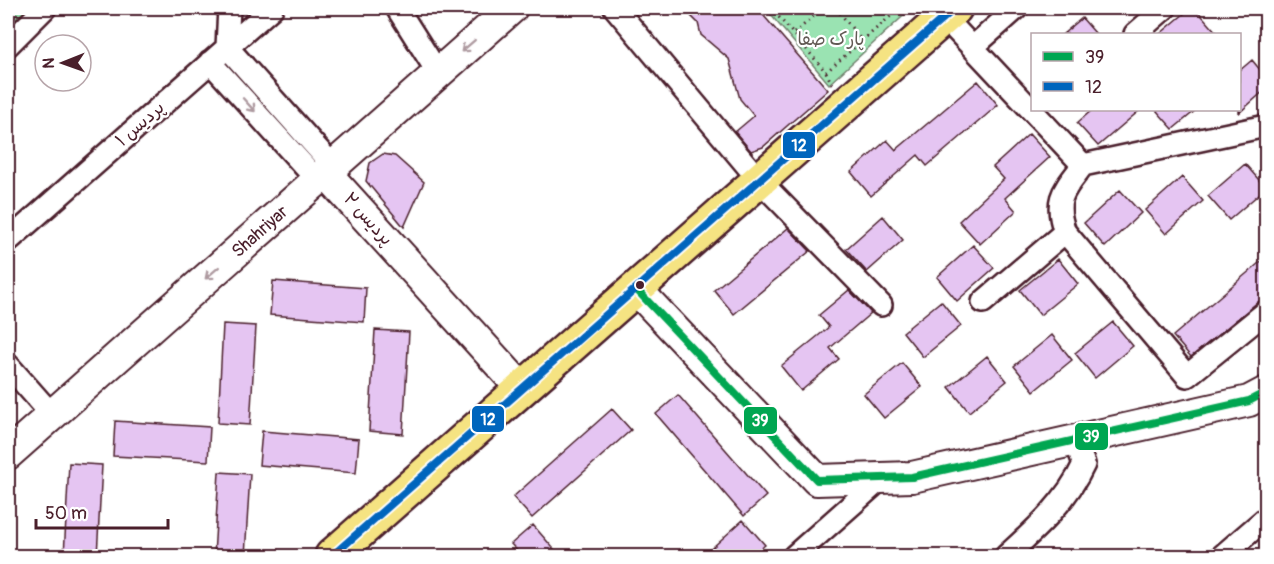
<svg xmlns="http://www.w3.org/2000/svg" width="1274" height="564" font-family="Pangolin,'Playpen Sans Arabic',sans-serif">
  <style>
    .green { fill: #9ae3b2; stroke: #72816e; stroke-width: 1.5 }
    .building { fill: #e5c5f2; stroke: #4a1f2b; stroke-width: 1.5 }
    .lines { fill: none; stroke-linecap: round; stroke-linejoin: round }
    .street-casing { stroke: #4a1f2b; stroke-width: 26 }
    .secondary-casing { stroke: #4a1f2b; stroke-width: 34 }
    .primary-casing { stroke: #4a1f2b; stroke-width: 38 }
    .path { stroke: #4a1f2b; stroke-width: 3; stroke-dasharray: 1.5 4.5; stroke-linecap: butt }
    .street { stroke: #fff; stroke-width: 21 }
    .secondary { stroke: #fff; stroke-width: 30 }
    .primary { stroke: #f5e382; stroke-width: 33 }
    .bus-1-casing { stroke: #fff; stroke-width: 12 }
    .bus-2-casing { stroke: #fff; stroke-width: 12 }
    .bus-1 { stroke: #00a651; stroke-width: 8 }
    .bus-2 { stroke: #0065bd; stroke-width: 8 }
    .oneway { stroke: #ae9aa0 }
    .bus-dot { fill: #4a1f2b; stroke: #fff; stroke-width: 2 }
    .labels { text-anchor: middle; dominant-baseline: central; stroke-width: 4.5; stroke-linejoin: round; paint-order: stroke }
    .park-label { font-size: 18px; fill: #625a54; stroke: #fff }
    .street-label { font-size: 18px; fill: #4a1f2b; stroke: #fff }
    .line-badge { stroke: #fff; stroke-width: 2 }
    .badge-label { font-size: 16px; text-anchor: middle; font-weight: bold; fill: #fff }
  </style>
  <rect width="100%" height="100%" fill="#fff"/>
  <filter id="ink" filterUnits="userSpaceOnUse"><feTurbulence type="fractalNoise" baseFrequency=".0167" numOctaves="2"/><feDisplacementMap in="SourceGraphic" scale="12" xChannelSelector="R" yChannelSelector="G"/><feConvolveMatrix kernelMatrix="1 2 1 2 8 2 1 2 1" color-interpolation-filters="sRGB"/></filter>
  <g filter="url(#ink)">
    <path class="green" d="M8,8H32L8,28Z
      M765,8H912L829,84Z"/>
    <path class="building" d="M683,8H757L828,90L763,147L751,151L735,132L754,116L740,99L729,59L701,35L698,23Z
      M1191,8H1195L1218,34H1160Z
      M1082,18L1096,34H1063Z
      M1252,60L1266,77V89L1239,113V71Z
      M978,81L998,105L927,166L918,155L871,196L851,172L887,140L896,150Z
      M1092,110H1140L1098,146L1077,123Z
      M1156,110H1196L1173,129Z
      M1029,134L1050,157L1005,198L1016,211L980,244L959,221L1004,179L993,167Z
      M383,154L395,156L424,182L404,227L366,181L370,163Z
      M1245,164L1266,188L1229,220L1208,196Z
      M1182,177L1203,201L1166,234L1145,210Z
      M1120,190L1141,213L1105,247L1084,223Z
      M883,216L903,240L867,272L846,249Z
      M788,228L810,251L734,314L714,290Z
      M973,245L994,268L957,301L937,277Z
      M1266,257V298L1258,302L1191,357L1173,336Z
      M1058,259L1078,284L1040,315L1020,290Z
      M273,281L366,288L364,322L270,315Z
      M849,290L871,313L830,348L839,359L801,391L781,366L829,327L819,315Z
      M941,301L961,326L923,357L903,332Z
      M1113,322L1133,346L1095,378L1075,353Z
      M223,324L256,326L250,425L218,423Z
      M375,330L409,332L403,434L369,431Z
      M1052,335L1072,360L1034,391L1014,366Z
      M987,356L1007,381L969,412L949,387Z
      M902,363L922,387L884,418L864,394Z
      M678,395L766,496L744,516L656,414Z
      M612,409L631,430L532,518L513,497Z
      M115,421L210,427L208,461L113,456Z
      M262,431L359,439L356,473L259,465Z
      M69,463L102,465L97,556H64Z
      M219,472L250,474L245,556H214Z
      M743,520L765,545L752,556H703Z
      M533,525L560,556H522L511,544Z"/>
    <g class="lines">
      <g class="street-casing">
        <path id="street" d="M397,8L438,73
          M615,8L759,180L881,305
          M944,17L1083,165
          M1135,34L1165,8
          M8,45L45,8
          M973,47L1017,8
          M210,62L317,180L333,181V166L227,47L229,8
          M1266,126L1083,165C1064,190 1053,199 1065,232L1187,376L1266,312
          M8,241L272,8
          M983,302L1065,232
          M8,365L52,415
          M794,556L882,478
          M1006,556C1036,529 1067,501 1084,464L1075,440
          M1222,556L1266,518"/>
      </g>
      <g class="secondary-casing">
        <g id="secondary">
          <path d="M333,181L522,389"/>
          <path d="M636,289L817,480L912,477L1249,401L1266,392"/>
          <path id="s1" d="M8,454L512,8"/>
        </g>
      </g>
      <g class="primary-casing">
        <path id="primary" d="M332,556L955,8"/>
      </g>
      <path class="path" d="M771,8L826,72L892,15L887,8
        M830,8L837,9L862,41
        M794,33L823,9L830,8
        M826,72L832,84"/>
      <use href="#street" class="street"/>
      <use href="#secondary" class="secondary"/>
      <use href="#primary" class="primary"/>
      <g class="bus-1-casing">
        <path id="bus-1" d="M636,289L817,480L912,477L1249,401L1266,392"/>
      </g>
      <g class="bus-2-casing">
        <path id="bus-2" d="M332,556L955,8"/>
      </g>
      <use href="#bus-1" class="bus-1"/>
      <use href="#bus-2" class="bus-2"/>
    </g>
    <defs><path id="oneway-shaft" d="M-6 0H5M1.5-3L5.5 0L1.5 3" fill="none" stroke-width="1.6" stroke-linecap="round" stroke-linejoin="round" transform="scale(1.5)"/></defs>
    <g class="oneway">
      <use href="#oneway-shaft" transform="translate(468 46) rotate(139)"/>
      <use href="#oneway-shaft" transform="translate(249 105) rotate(48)"/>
      <use href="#oneway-shaft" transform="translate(212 273) rotate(139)"/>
    </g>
  </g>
  <circle class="bus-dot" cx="640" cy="285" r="5"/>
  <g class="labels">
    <g class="park-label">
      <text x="831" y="39">پارک صفا</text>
    </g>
    <g class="street-label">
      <text transform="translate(140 124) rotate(-41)">پردیس ۱</text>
      <text transform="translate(368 219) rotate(48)">پردیس ۲</text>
      <text stroke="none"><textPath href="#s1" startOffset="336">Shahriyar</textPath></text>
    </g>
  </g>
  <g class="line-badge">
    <rect x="782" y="131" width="34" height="28" rx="6" fill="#0065bd"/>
    <rect x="471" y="405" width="34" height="28" rx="6" fill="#0065bd"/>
    <rect x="743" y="406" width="35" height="29" rx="6" fill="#00a651"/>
    <rect x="1074" y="422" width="35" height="29" rx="6" fill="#00a651"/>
  </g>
  <g class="badge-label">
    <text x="799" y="151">12</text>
    <text x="488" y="425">12</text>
    <text x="760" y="426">39</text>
    <text x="1091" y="442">39</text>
  </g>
  <rect width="1274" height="564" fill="none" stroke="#fff" stroke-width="30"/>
  <rect x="15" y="15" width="1244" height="534" fill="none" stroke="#4a1f2b" stroke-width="2" filter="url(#ink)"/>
  <rect x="1031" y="33" width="210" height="78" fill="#ffffff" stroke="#b7a5aa" stroke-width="1.5"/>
  <rect x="1043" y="52" width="30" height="9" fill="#00a651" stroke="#b7a5aa" stroke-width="1.5"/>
  <text x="1085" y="63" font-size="18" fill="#4a1f2b">39</text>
  <rect x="1043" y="82" width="30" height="9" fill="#0065bd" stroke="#b7a5aa" stroke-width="1.5"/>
  <text x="1085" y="93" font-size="18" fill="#4a1f2b">12</text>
  <g transform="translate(63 63) rotate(269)"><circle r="28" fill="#ffffff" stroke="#b7a5aa" stroke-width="1.5"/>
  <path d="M0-4.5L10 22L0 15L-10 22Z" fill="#4a1f2b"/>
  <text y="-9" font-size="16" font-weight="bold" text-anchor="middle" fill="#4a1f2b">N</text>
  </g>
  <path d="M36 519v9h132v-9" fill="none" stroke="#4a1f2b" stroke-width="3"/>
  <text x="45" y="519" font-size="18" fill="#4a1f2b" stroke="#ffffff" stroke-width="4.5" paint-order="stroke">50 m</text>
</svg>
